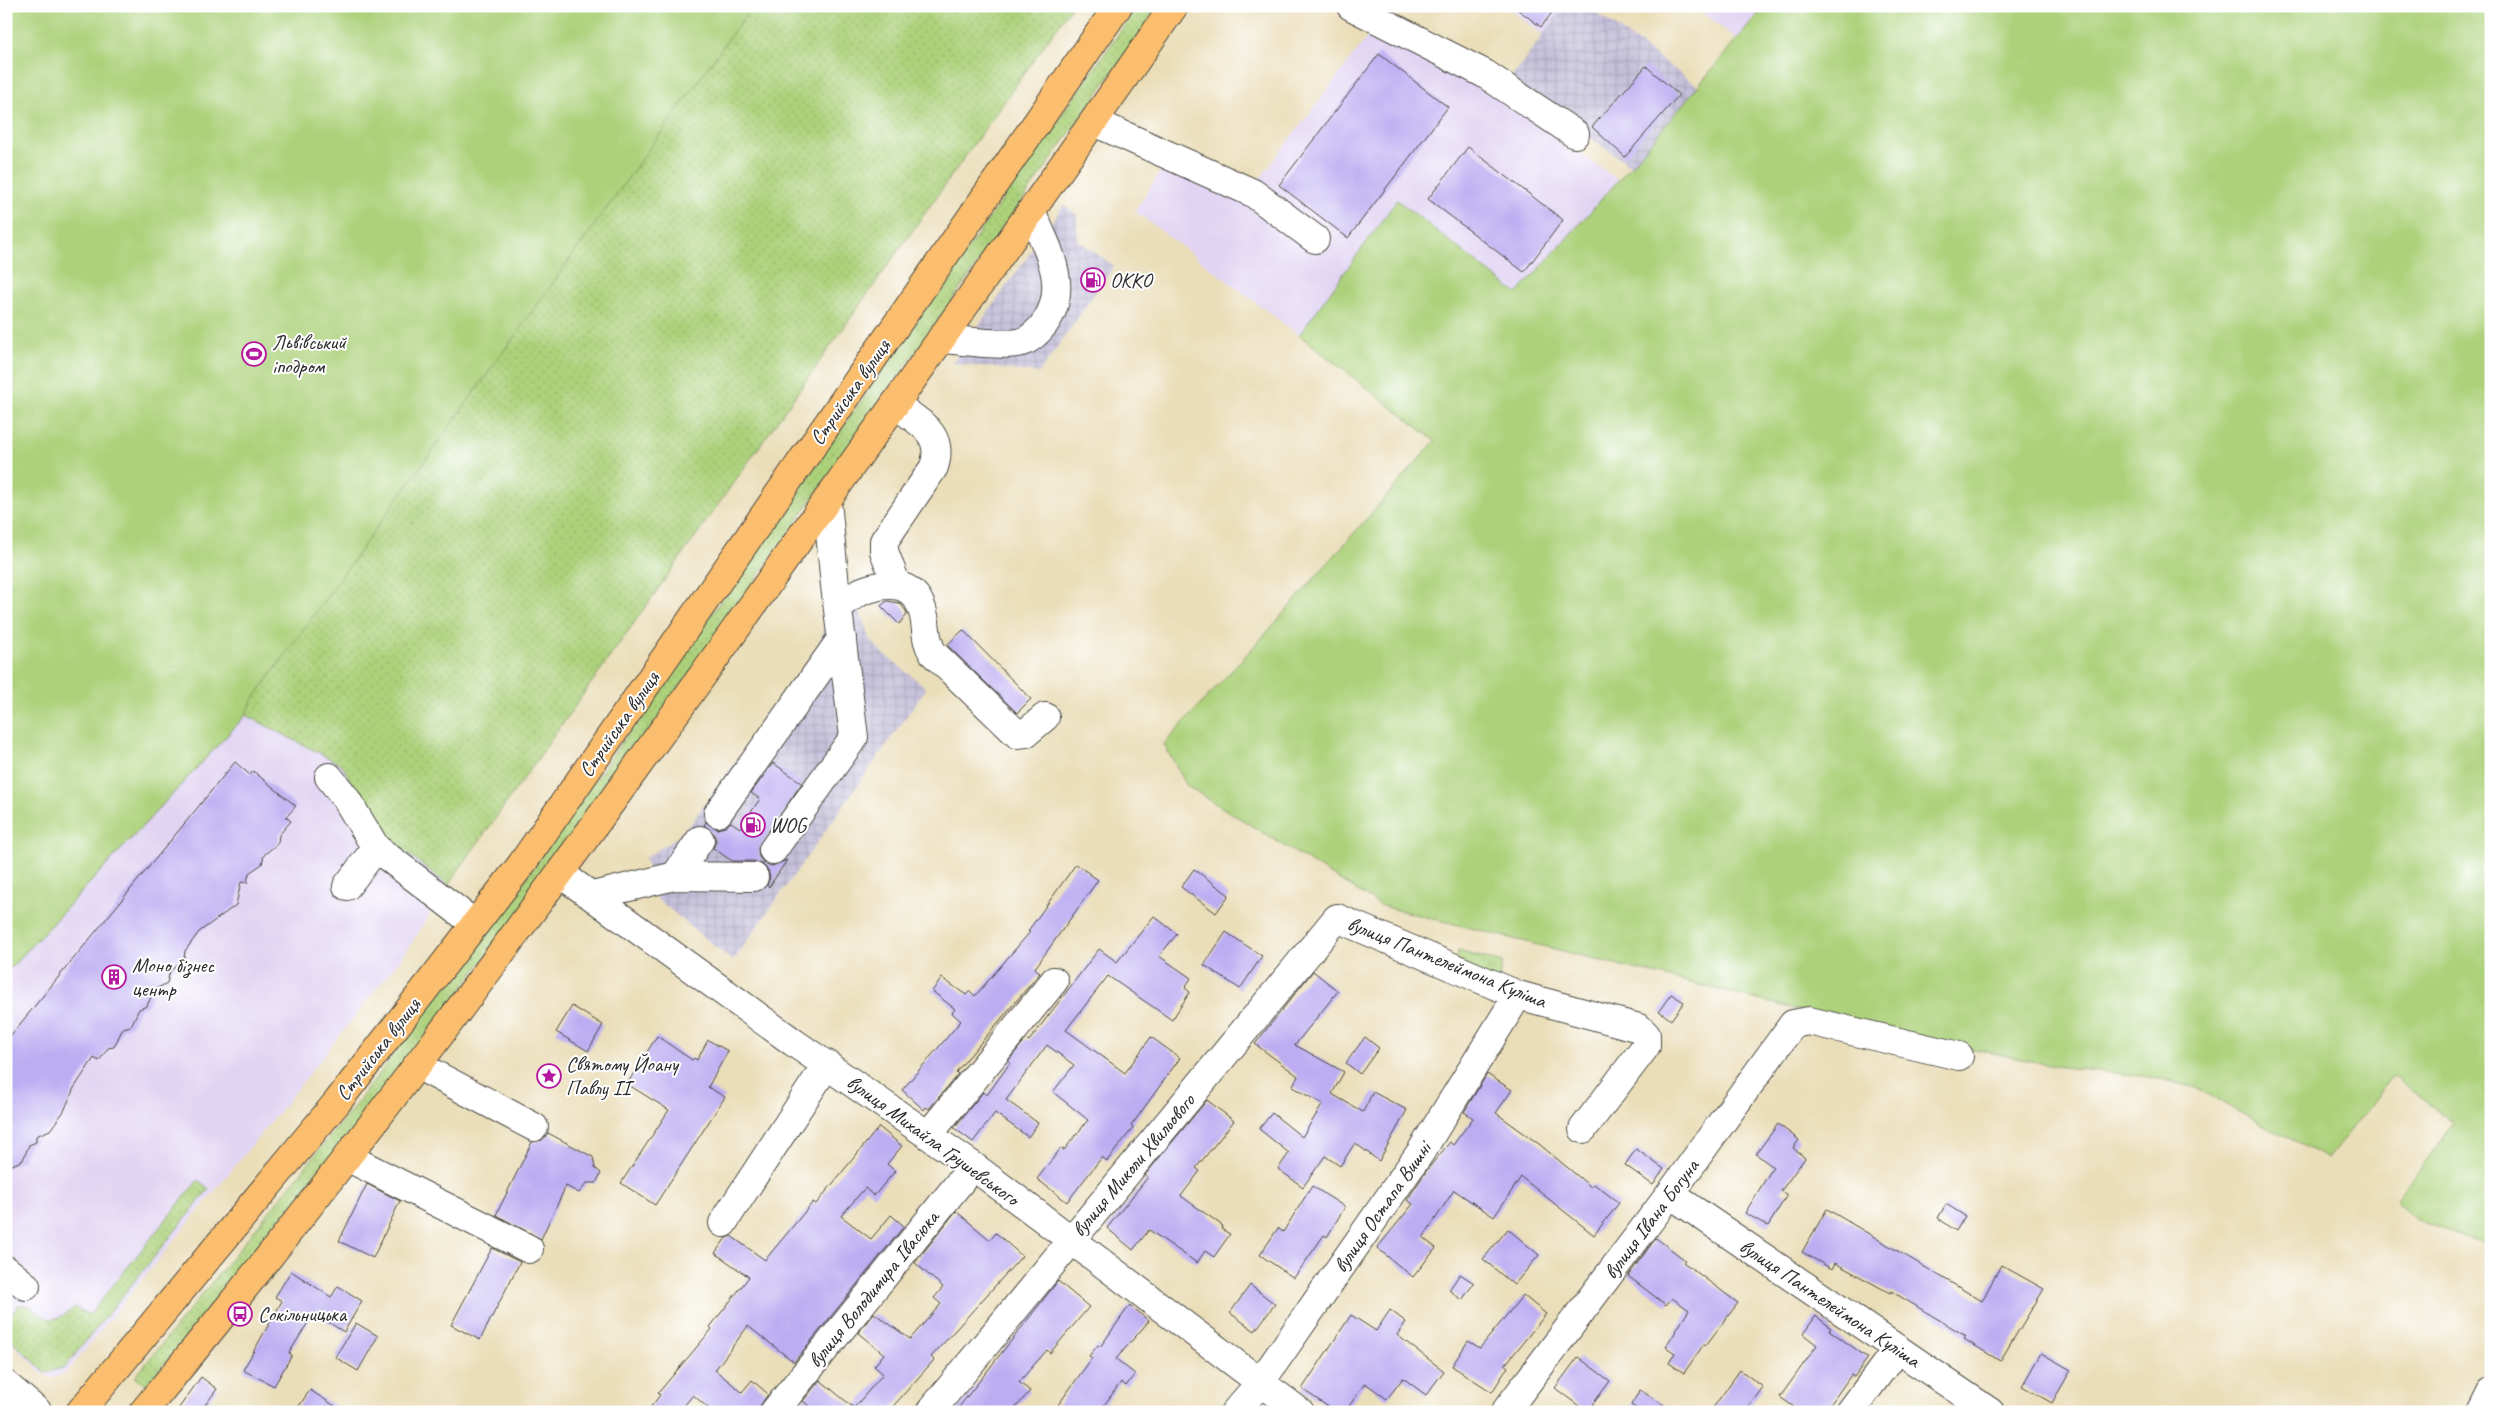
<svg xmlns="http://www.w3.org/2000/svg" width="2497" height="1418" font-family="Caveat,sans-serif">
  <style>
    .built { fill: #e1d4f3 }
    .industrial { fill: url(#industrial-grid) }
    .grass { fill: url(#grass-dots); stroke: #6c7e52 }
    .park { fill: url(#park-tufts); stroke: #6c7e52 }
    .garden { fill: #acd17a; stroke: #6c7e52 }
    .building { fill: #bcadf2 }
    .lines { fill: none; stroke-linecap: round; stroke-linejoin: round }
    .minor-casing { stroke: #484640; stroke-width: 30 }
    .major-casing { stroke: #484640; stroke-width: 30 }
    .minor { stroke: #fff; stroke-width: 28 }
    .major { stroke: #fabe6e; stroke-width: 28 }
    .labels { text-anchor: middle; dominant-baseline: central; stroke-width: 4; stroke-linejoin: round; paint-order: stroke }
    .poi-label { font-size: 21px; fill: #2b2b2b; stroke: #fff; text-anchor: start }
    .street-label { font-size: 21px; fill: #2b2b2b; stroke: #fff }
  </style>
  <defs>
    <pattern id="industrial-grid" width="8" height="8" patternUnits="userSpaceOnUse" patternTransform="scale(1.25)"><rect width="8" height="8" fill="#c5c0da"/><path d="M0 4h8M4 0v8" fill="none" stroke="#a9a5bb"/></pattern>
    <pattern id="grass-dots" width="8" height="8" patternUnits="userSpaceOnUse" patternTransform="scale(1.25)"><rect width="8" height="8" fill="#acd17a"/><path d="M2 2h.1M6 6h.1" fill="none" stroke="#94b46a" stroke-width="1.8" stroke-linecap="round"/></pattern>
    <pattern id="park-tufts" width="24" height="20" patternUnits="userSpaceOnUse" patternTransform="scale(1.25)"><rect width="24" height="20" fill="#acd17a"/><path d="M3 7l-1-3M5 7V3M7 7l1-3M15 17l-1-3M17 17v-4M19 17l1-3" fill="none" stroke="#94b46a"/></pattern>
  </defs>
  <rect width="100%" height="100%" fill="#fff"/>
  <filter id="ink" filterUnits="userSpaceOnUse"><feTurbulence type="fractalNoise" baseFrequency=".02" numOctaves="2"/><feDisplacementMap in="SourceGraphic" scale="10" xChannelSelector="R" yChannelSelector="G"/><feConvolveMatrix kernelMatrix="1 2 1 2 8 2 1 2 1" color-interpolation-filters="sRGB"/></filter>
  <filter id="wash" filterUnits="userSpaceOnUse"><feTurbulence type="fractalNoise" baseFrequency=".0096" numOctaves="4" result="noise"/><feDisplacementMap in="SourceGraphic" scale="20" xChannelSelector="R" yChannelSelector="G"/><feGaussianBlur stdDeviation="1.12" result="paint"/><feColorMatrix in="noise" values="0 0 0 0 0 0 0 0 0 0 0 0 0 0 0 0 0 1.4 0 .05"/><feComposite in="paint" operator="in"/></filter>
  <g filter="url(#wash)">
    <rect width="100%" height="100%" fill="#eadeb9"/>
    <path class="built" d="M1506,6H1564L1543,35Z
      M1694,6H1765L1737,39Z
      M1375,27L1481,85L1618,180L1517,294L1345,273L1299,335L1135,211L1166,163L1246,197Z
      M246,715L342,765L375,828L448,885L406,952L286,1103L67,1372L52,1378L41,1372L6,1337V973Z"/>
    <path class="industrial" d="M1564,6H1587L1698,86L1631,166L1509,81Z
      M1064,205L1077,215L1078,240L1114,266L1039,373L952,363Z
      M854,596L870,639L881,652L923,685L926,689L733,961L657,899L645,858L676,838L692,822L819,645L828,615Z"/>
    <path class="grass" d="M592,6H1072L448,885L375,828L342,765L246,715L6,973Z
      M1138,6H1159L550,872L362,1121L146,1386L135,1377L350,1112L537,863Z
      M198,1180L209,1189L65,1367L46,1373L6,1335V1311L11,1314L18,1305C42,1302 41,1336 75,1307L89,1315Z"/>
    <path class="park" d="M1458,951L1503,963L1498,983L1454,968Z"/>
    <path class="garden" d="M6,6H752L252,701L246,715L6,973Z
      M1765,6H2491V1246L2417,1220L2396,1201L2454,1123L2393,1076L2328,1159L2196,1088L2157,1078L2054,1066L1843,1021L1382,906L1187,786L1164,744L1268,631L1435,441L1299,335L1397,200L1517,294L1631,166Z"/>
    <g id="blocks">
      <path class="building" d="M1513,6H1557L1541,27Z
        M1379,54L1448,107L1348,238L1279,185Z
        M1646,66L1679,95L1625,157L1592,127Z
        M1468,147L1563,220L1524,272L1428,199Z
        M887,601L900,603L906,611L907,615L899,624L881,606Z
        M963,630L1031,699L1017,713L947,645Z
        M235,762L250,775L253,771L296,806L286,817L291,821L279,835L278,843L264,855L262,864L249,873L247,883L241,882L236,905L199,932L185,951L184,960L170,971L167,983L154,990L147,1006L139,1009L131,1026L123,1028L114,1047L108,1048L99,1061L94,1058L74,1088L64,1111L50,1130L36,1136V1142L29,1145L23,1160L6,1168V1041Z
        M773,763L802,783L758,848L759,857L764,863L772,866L787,860L769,887L767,885L770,878L768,870L762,864L754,861H732L713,848L716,841L714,834L704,825L706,822L717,829L725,827L731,822L740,828L760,799L751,793Z
        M1076,864L1098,880L1035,968L1040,973L956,1072L958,1074L929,1109L926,1107L924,1110L902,1090L961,1021L952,1013L955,1009L932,991L942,978L966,995L970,991L975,996L1030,932L1028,931Z
        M1194,869L1229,895L1216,913L1181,887Z
        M1154,916L1177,934L1159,956L1191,978L1185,988L1190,992L1172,1020L1108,976L1066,1030L1125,1073L1151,1037L1180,1058L1131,1126L1133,1128L1107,1161L1102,1157L1067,1202L1037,1179L1061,1148L1064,1150L1088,1120L1053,1092L1074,1065L1047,1045L1006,1100L1038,1123L1028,1137L995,1113L973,1142L954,1128L983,1092L987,1095L1010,1063L1008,1061L1026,1039L1029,1041L1099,949L1117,962Z
        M1226,932L1262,956L1240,989L1204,965Z
        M1313,971L1338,991L1295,1045L1344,1072L1332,1094L1363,1112L1373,1092L1407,1110L1379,1161L1355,1143L1340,1166L1325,1156L1303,1187L1278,1169L1289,1153L1259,1129L1272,1113L1302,1137L1323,1104L1292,1087L1298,1076L1255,1044Z
        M1671,994L1684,1002L1671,1020L1659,1011Z
        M572,1006L603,1025L588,1051L556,1032Z
        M657,1036L692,1060L694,1058L697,1060L708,1040L728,1051L708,1087L725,1097L655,1205L621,1183L669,1110L627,1084Z
        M1365,1037L1379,1048L1360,1074L1346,1063Z
        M1487,1074L1512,1090L1496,1113L1539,1144L1591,1187L1594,1184L1619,1203L1594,1235L1521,1177L1494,1217L1454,1190L1423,1238L1436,1248L1413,1277L1377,1248L1413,1204L1407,1200L1427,1170L1450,1142L1453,1145L1473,1118L1464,1112Z
        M1207,1100L1234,1121L1196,1168L1200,1171L1181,1196L1223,1226L1221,1229L1230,1234L1214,1257L1205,1251L1197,1263L1149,1230L1133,1250L1107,1228L1148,1177L1145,1175Z
        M1778,1124L1799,1140L1793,1148L1805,1158L1781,1191L1787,1195L1768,1226L1745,1213L1773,1167L1756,1154Z
        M879,1127L902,1146L887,1164L895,1171L874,1196L865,1188L841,1216L871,1239L891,1215L904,1226L794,1362L748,1326L715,1370L742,1392L752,1380L768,1394L761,1405L755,1412H713L693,1395L679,1412H647L660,1395L658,1393L712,1329L710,1327L749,1277L715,1253L726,1238L731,1236L765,1260L813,1202L816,1204Z
        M548,1133L593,1157L595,1168L601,1173L596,1183H587L579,1193L566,1186L541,1239L496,1215L532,1142L542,1140Z
        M1636,1149L1664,1169L1653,1185L1625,1165Z
        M367,1184L400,1201L373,1258L339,1241Z
        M1312,1186L1345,1207L1327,1237L1324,1235L1294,1278L1260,1255L1278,1228L1283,1232Z
        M1946,1204L1965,1216L1956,1231L1938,1218Z
        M1827,1209L1982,1301L2001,1265L2044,1289L2000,1361L1964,1339L1966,1336L1891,1291L1890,1293L1835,1263L1832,1269L1802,1252Z
        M956,1211L990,1240L996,1233L1022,1256L931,1357L934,1360L888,1412H816L803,1401L820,1380L854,1408L883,1374L874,1366L884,1354L858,1333L874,1313L910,1339L941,1304L934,1298L943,1287L915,1263Z
        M1508,1229L1539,1255L1514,1285L1483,1259Z
        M1656,1238L1685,1260L1683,1262L1738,1303L1706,1345L1704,1344L1684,1373L1669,1363L1675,1353L1666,1347L1689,1310L1672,1298L1666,1305L1628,1276Z
        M492,1248L520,1262L480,1340L451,1325Z
        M291,1271L331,1297L338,1286L362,1301L344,1332L314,1313L289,1353L292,1355L274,1386L243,1370L282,1301L275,1297Z
        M1460,1274L1474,1283L1462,1300L1449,1290Z
        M1058,1281L1089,1307L1050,1353L1047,1350L1019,1382L1030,1391L1012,1412H955Z
        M1250,1285L1275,1304L1255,1331L1230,1313Z
        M1523,1295L1546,1314L1505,1365L1508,1367L1492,1392L1452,1366L1468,1341L1480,1348Z
        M1130,1305L1149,1321L1116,1359L1135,1374L1126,1386L1121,1382L1099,1412H1053L1092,1358L1089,1356L1098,1345L1100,1347Z
        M1390,1310L1406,1322L1397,1335L1444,1371L1426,1395L1403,1378L1387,1399L1365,1383L1345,1412H1336L1302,1389L1351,1315L1376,1331Z
        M1816,1316L1831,1328L1829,1330L1868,1358L1854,1377L1851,1375L1825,1412H1801L1780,1397L1817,1345L1803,1334Z
        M356,1323L378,1336L358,1371L335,1357Z
        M2041,1353L2071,1370L2052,1403L2022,1386Z
        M1578,1357L1610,1381L1587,1412L1555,1388Z
        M1740,1370L1763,1387L1745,1412H1710Z
        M201,1377L217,1389L200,1412H176Z
        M310,1390L344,1412H295Z
        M1640,1390L1675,1412H1642L1631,1405Z"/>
    </g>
  </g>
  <g filter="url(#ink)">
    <use href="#blocks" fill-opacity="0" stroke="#484640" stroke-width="1"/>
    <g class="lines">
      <g class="minor-casing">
        <path id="minor" d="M1351,6L1485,74L1575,134
          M1094,122L1253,193L1315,239
          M941,339C960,340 1006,347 1022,342C1032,339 1039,331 1045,323C1071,286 1046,246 1031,211
          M895,404C919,423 945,433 934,467L884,541V551L896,583
          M839,606C847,601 856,593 865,590C893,580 917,583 924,616C927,630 925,641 933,653L1017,734L1026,733L1045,717
          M329,777L345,797L376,848L475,924
          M718,813L842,638
          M773,850L854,737L835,586L827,501
          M561,874L793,1042L973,1166L1300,1412
          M675,876L700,840
          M347,886L376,848
          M592,896L675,876L754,877
          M417,1065L534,1127
          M928,1135L1054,981
          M347,1157L529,1249
          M1670,1194L1990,1412
          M723,1223L827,1064
          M6,1270L26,1286
          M6,1385L38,1412
          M774,1412L973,1166
          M930,1412L1337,918L1518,995L1639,1028L1646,1035V1046L1583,1129
          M1235,1412L1260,1383L1420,1153L1518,995
          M1505,1412L1670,1194L1793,1024L1809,1021L1959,1056
          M1850,1412L1897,1349
          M2481,1412L2491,1392"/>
      </g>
      <g class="major-casing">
        <path id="major" d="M80,1412L338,1101L521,865L1118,6
          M143,1412C352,1161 545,896 735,630C883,423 1029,215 1174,6"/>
      </g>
      <use href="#minor" class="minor"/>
      <use href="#major" class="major"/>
    </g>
  </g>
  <defs>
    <g id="fuel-ring" transform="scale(1.25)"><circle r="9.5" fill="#fff" stroke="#b5179e" stroke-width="1.5"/><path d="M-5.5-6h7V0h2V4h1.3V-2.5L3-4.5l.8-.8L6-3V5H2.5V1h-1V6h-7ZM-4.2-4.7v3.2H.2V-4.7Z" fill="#b5179e"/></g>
    <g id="stadium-ring" transform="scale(1.25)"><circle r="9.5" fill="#fff" stroke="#b5179e" stroke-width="1.5"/><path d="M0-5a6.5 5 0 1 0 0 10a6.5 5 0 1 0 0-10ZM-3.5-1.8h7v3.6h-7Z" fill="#b5179e"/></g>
    <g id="building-ring" transform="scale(1.25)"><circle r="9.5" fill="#fff" stroke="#b5179e" stroke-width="1.5"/><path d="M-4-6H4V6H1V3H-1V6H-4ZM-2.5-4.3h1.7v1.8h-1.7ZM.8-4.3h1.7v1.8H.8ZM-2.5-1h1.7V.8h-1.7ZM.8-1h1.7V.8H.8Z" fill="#b5179e"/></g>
    <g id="sight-ring" transform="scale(1.25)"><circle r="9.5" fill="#fff" stroke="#b5179e" stroke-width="1.5"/><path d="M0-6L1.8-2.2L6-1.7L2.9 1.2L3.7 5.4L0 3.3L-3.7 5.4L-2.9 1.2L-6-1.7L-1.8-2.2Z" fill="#b5179e"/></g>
    <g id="bus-ring" transform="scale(1.25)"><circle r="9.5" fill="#fff" stroke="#b5179e" stroke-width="1.5"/><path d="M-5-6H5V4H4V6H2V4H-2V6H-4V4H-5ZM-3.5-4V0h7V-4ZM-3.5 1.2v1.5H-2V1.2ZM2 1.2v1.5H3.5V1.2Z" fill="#b5179e"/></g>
  </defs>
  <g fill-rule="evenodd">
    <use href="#fuel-ring" x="1093" y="280"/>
    <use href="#stadium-ring" x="254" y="354"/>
    <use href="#fuel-ring" x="753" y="825"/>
    <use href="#building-ring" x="114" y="977"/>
    <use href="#sight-ring" x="549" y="1076"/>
    <use href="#bus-ring" x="240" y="1314"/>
  </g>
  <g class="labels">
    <g class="poi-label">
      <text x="1110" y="280">ОККО</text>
      <text x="272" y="342">Львівський<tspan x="272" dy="24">іподром</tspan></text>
      <text x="770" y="825">WOG</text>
      <text x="132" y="965">Моно бізнес<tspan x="132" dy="24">центр</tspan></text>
      <text x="566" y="1064">Святому Йоану<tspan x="566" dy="24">Павлу ІІ</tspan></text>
      <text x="258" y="1314">Сокільницька</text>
    </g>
    <g class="street-label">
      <text transform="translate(850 392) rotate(-55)">Стрийська вулиця</text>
      <text transform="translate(619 724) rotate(-55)">Стрийська вулиця</text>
      <text transform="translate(1447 962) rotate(22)">вулиця Пантелеймона Куліша</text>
      <text transform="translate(378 1049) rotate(-52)">Стрийська вулиця</text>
      <text transform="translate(933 1140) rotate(36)">вулиця Михайла Грушевського</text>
      <text transform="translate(1133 1165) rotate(-50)">вулиця Миколи Хвильового</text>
      <text transform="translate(1382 1207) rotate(-55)">вулиця Остапа Вишні</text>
      <text transform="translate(1651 1219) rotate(-53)">вулиця Івана Богуна</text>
      <text transform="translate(873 1289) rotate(-51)">вулиця Володимира Івасюка</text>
      <text transform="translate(1830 1303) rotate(34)">вулиця Пантелеймона Куліша</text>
    </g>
  </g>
  <rect width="2497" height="1418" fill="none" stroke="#fff" stroke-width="25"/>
</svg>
